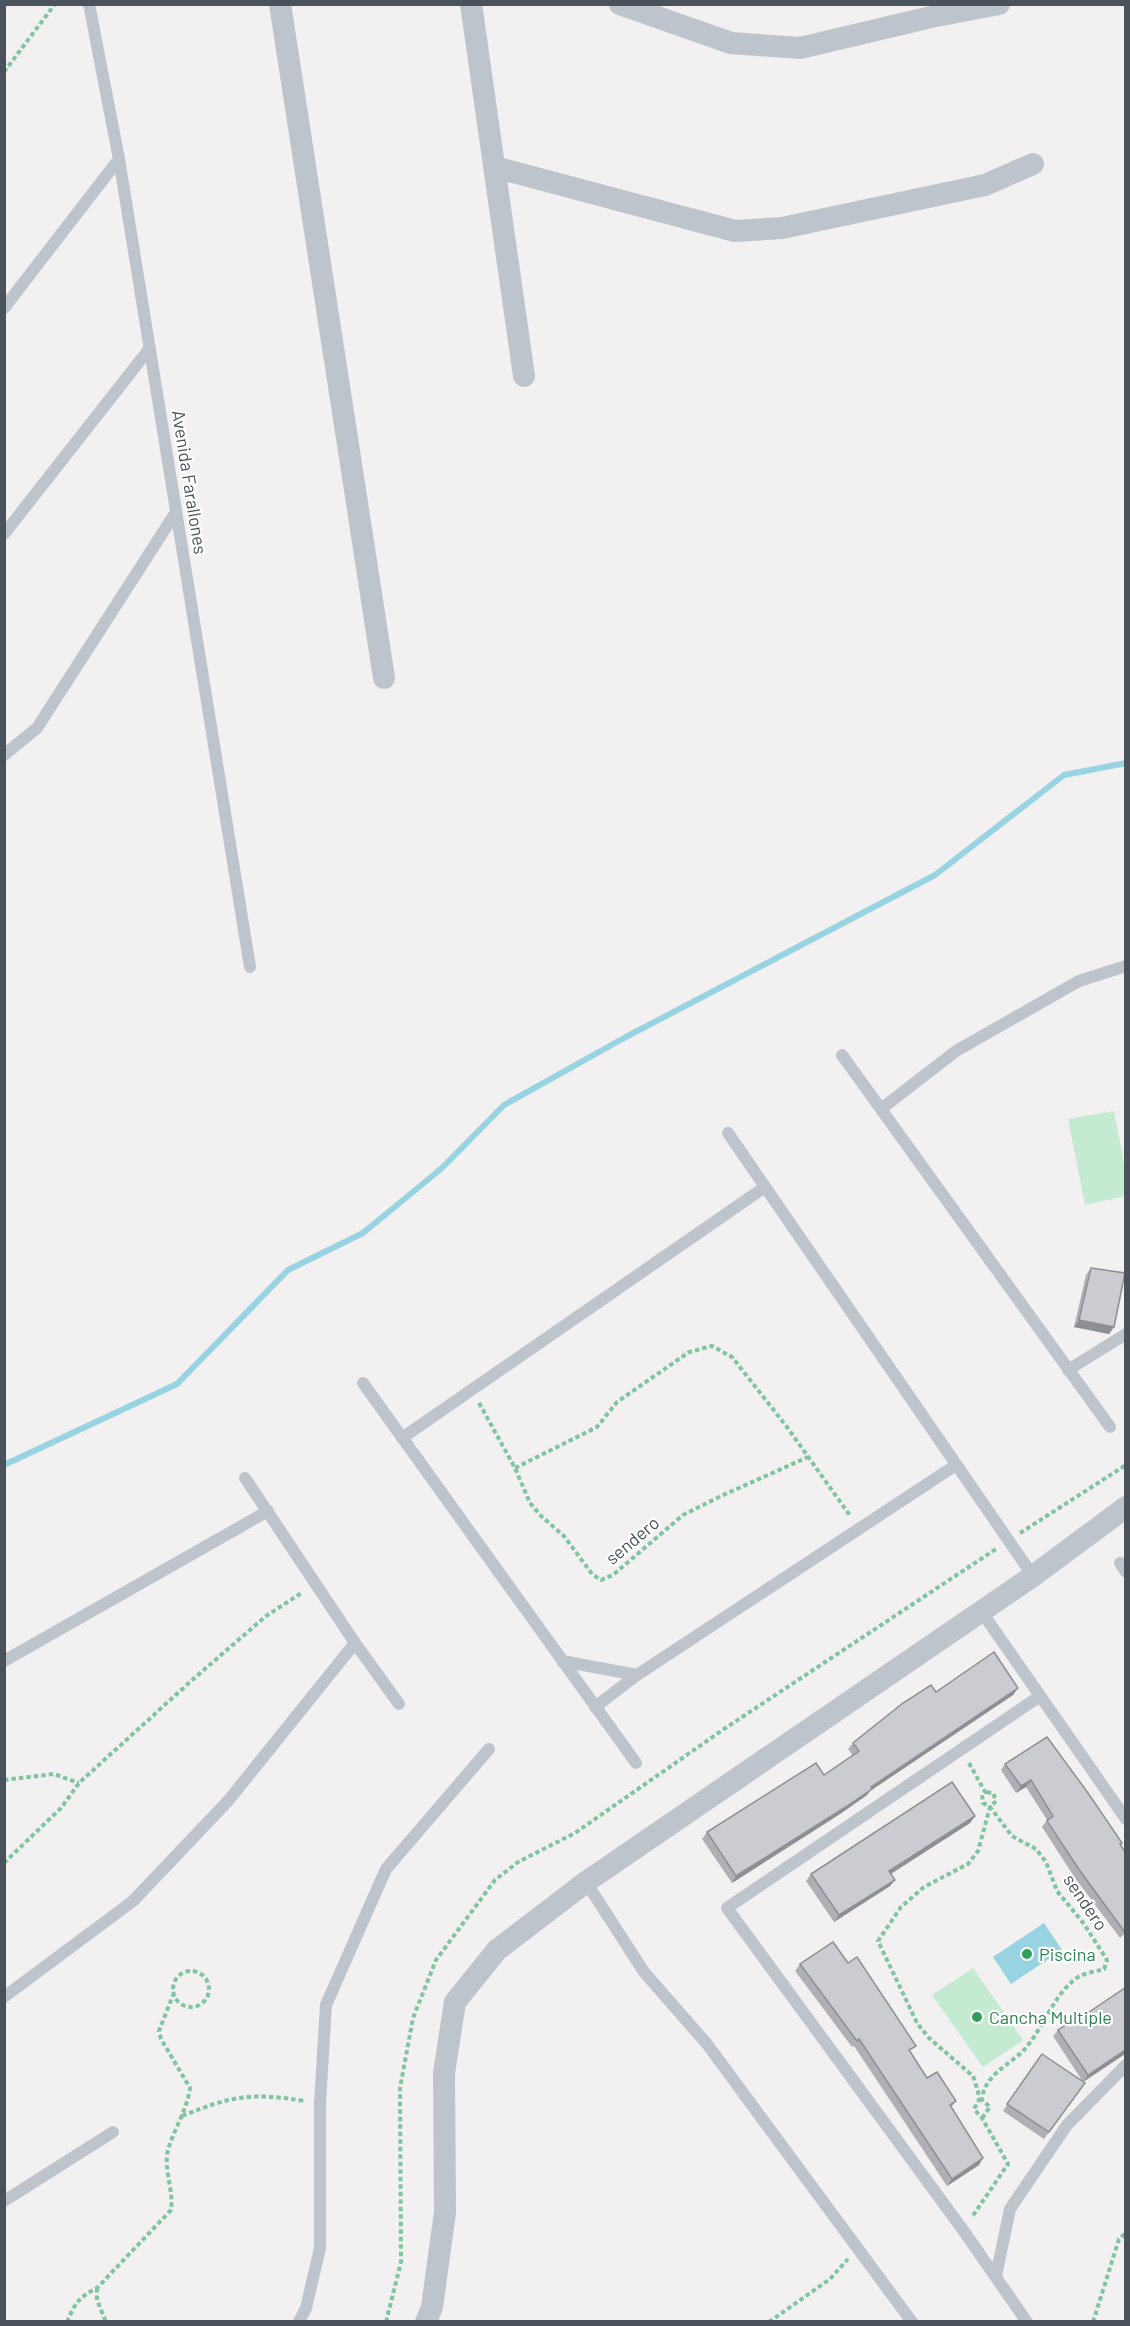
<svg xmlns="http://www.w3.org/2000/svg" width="1130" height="2326" font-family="Barlow,sans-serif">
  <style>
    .green { fill: #c4ead2 }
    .water { fill: #97d3e1 }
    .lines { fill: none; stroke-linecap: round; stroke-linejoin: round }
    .stream { stroke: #97d3e1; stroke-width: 6 }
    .path { stroke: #80c4a1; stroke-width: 4; stroke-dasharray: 4.5 3; stroke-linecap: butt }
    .service { stroke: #bdc4cb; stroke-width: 12 }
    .minor { stroke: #bdc4cb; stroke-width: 22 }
    .wall { fill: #afafb5 }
    .shaded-wall { fill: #8e8f93 }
    .building { fill: #cbccd2; stroke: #8e8f93; stroke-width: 1.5 }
    .leisure-dot { fill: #2e9e5b; stroke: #fff; stroke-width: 2 }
    .labels { text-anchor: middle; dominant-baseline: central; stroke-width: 4.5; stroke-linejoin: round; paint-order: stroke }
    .street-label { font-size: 18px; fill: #4a535b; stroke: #fff }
    .leisure-label { font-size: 18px; fill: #27864d; stroke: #fff; text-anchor: start }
  </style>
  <rect width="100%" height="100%" fill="#f2f0f0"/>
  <path class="green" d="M1114,1111L1125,1168V1196L1085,1205L1068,1119Z
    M973,1968L1023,2040L983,2067L932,1995Z"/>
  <path class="water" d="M1044,1923L1062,1950L1011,1984L993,1957Z"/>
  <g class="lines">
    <path class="stream" d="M4,1465L177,1384L288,1270L363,1233L442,1168L504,1105L624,1038L935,875L1064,775L1126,763"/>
    <path class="path" d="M4,72L55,4
      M479,1403L515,1468L530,1503L540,1515L564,1536L592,1574L601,1580L613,1575L683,1515L721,1496L808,1457
      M515,1468L597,1427L617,1402L689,1352L712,1346L732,1357L787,1427L851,1517
      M1020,1533L1126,1465
      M969,1763L985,1792L982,1795L983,1803L990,1807L978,1851L968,1864L924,1887L901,1907L878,1941L917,2023L929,2038L973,2076L978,2091L979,2100L974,2109L982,2118L1008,2164L972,2217
      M4,1780L54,1774L79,1783
      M4,1863L61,1808L79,1783L191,1681L266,1616L303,1592
      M173 1989a18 18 0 1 1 36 0a18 18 0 1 1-36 0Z
      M182,2116C231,2096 252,2092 304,2101
      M982,2118L990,2107L982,2100C983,2077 1007,2066 1022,2052C1043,2030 1051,1999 1074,1980C1082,1973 1094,1972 1104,1969L1107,1960L1084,1924L1057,1891L1046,1862L1036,1849L1012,1836L990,1807L996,1801L993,1793L985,1792
      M97,2288V2300L106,2322
      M67,2322C75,2303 79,2297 97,2288L171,2210C174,2191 163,2167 168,2150C174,2129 187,2110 190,2088L161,2039L159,2031L173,1995
      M386,2322L401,2262L400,2088L413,2018L436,1960L495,1880L518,1862L575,1833L724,1729L996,1549
      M769,2322L830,2279L848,2259
      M1093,2322L1119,2239L1126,2233"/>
    <path class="service" d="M89,4L119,159L250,967
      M4,308L119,159
      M4,534L150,348
      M4,755L37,728L176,512
      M842,1055L1110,1427
      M881,1109L956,1051L1079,981L1126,966
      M728,1133L1033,1576
      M1068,1370L1126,1334
      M363,1383L636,1763
      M402,1438L765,1187
      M245,1478L355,1643L399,1704
      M1120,1563L1126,1572
      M981,1611L1126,1819
      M4,1661L268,1511
      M562,1661L637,1675
      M595,1707L637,1675L956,1465
      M586,1882L644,1972L707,2044L912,2322
      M4,1997L133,1901L228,1801L355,1643
      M4,2201L113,2132
      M996,2276L1010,2209L1067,2125L1126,2065
      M299,2322L306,2308L320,2248V2103L326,2005L386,1869L489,1749
      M1027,2322L963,2230L727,1908L1040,1696"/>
    <path class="minor" d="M280,4L384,678
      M471,4L524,376
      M620,4L731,43L800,48L931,17L999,4
      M494,167L735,231L782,228L985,185L1033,164
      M426,2322L432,2307L445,2212L444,2073L455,2002L497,1950L586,1882L1033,1576L1126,1507"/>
  </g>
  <path class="wall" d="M1091,1268L1114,1327L1109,1334L1074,1327L1086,1275Z
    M1018,1688L1013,1695L870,1791L867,1795L840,1814L732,1883L702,1839L707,1832L824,1775L853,1756L848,1749L853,1743L936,1692Z
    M1047,1737L1122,1843L1121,1845L1125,1933L1120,1938L1075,1878L1042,1827L1047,1820L1026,1787L1016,1793L1001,1770L1005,1764Z
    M975,1816L970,1823L891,1874L895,1880L890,1886L834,1922L806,1881L811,1874Z
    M800,1964L911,2053L927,2078L956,2101L951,2108L979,2165L947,2186L854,2046L852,2047L795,1971Z
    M1086,2014L1125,2054L1083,2082L1053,2036L1058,2030Z
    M1042,2054L1085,2083L1044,2139L1003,2111Z"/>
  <path class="shaded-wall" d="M1079,1320L1114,1327L1109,1334L1074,1327Z
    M1018,1688L1013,1695L870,1791L867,1795L840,1814L732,1883L736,1876Z
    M1031,1780L1026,1787L1016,1793L1021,1786Z
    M975,1816L970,1823L884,1878L889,1871Z
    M895,1880L890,1886L834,1922L839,1915Z
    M1125,2050V2054L1083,2082L1088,2075Z
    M983,2158L979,2165L947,2186L952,2179Z"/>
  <path class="building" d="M1091,1268L1125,1273L1114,1327L1079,1320Z
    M994,1652L1018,1688L871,1787L872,1789L844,1808L736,1876L707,1832L816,1763L824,1775L859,1751L853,1743L903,1703L931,1685L936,1692Z
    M1047,1737L1088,1793L1122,1843L1120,1844L1125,1852V1930L1124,1931L1080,1871L1047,1821L1053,1816L1031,1780L1021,1786L1005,1764Z
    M952,1782L975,1816L889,1871L895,1880L839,1915L811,1874Z
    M833,1942L848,1963L857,1957L916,2046L909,2050L927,2078L937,2072L956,2101L950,2105L983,2158L952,2179L859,2039L857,2041L800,1964Z
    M1125,1988V2050L1088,2075L1058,2030L1085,2012L1086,2014Z
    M1042,2054L1085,2083L1049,2132L1007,2104Z"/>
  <g class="leisure-dot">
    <circle cx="1027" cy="1954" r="6"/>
    <circle cx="977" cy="2017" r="6"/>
  </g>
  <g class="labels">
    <g class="street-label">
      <text transform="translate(190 482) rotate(81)">Avenida Farallones</text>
      <text transform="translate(632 1540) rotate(-40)">sendero</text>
      <text transform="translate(1086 1902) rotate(56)">sendero</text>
    </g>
    <g class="leisure-label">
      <text x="1039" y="1954">Piscina</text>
      <text x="989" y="2017">Cancha Multiple</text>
    </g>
  </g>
  <rect width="1130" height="2326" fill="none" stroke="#4a535b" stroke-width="12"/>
</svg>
